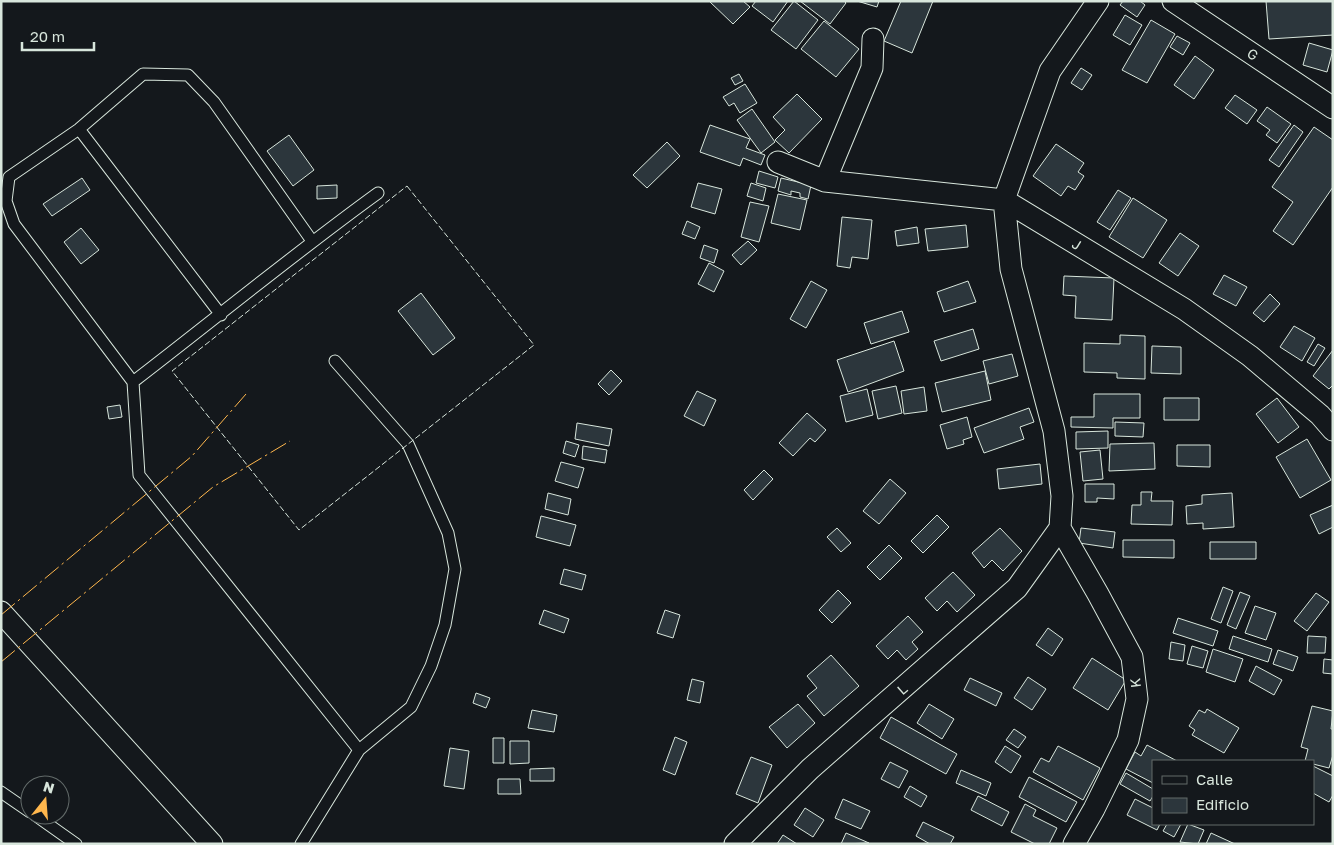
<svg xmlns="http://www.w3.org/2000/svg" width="1334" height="845" font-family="'Golos Text',sans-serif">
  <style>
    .building { fill: #2c363c; stroke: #d8e6dc }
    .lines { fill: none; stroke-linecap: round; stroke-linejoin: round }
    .lane-casing { stroke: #d8e6dc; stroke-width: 13 }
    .street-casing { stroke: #d8e6dc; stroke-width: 23 }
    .lane { stroke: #14181c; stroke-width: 11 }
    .street { stroke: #14181c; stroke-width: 21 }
    .fence { stroke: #d8e6dc; stroke-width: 1; stroke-dasharray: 6 2.5; stroke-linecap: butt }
    .power { stroke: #ffb74d; stroke-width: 1; stroke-dasharray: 18 4 2.5 4; stroke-linecap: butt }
    .labels { text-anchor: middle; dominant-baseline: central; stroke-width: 4; stroke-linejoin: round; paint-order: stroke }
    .street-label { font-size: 14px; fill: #d8e6dc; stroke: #14181c }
  </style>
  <rect width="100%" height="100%" fill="#14181c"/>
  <path class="building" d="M709,1H743L750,7L733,24Z
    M756,1H788L773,22L752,6Z
    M794,1L818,20L796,49L771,30Z
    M800,1H844L846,3L830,24Z
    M857,1H879L877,7Z
    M901,1H933L912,53L884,41Z
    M1123,1H1140L1145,5L1137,17L1120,5Z
    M1266,1H1333V35L1269,39Z
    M1125,15L1142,25L1130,45L1113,35Z
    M1151,20L1175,34L1147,83L1122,70Z
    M824,21L859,49L836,77L801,49Z
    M1177,36L1190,43L1183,55L1170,47Z
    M1309,43L1333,50L1327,72L1303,65Z
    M1195,56L1214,70L1194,99L1174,85Z
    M1081,68L1092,75L1082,90L1071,83Z
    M739,74L743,81L735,85L731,78Z
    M745,84L757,103L740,113L734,103L729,106L723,97Z
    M797,94L822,119L789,153L775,140L785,130L773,117Z
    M1235,95L1257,110L1247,124L1225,108Z
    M1267,107L1291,124L1277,143L1266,135L1270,130L1257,121Z
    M752,109L775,142L761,153L737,120Z
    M710,125L750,139L746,148L765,155L761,165L743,158L740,166L700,152Z
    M1294,125L1303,132L1279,167L1269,160Z
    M1314,127L1333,140V187L1293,245L1273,231L1293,202L1272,187Z
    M289,135L314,170L293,186L267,151Z
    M667,142L680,156L647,188L633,175Z
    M1056,144L1084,163L1078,172L1084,176L1075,190L1068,186L1061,196L1033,176Z
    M759,171L778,177L775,188L756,183Z
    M82,178L90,190L52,216L43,204Z
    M781,178L811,185L808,199L800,197V193L791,191V195L778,191Z
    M698,183L722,189L715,214L691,207Z
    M751,183L766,188L763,201L747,196Z
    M337,185V198L317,199V186Z
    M1118,190L1131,198L1110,230L1097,222Z
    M778,194L807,200L800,230L771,223Z
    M1133,198L1167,220L1143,258L1109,237Z
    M750,202L769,206L759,242L741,237Z
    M842,217L872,220L868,259L852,257L850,268L837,266Z
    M687,221L700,227L695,239L682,234Z
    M966,225L968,247L928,251L925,229Z
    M917,227L919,243L897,246L895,231Z
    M81,228L99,250L81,264L64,242Z
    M1180,233L1199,246L1178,276L1159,263Z
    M748,241L757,250L741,265L732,255Z
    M704,245L718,250L714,263L700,258Z
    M709,263L724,271L714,292L698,284Z
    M1224,275L1247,287L1236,306L1213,294Z
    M1064,276L1114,278L1112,320L1075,318L1076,296L1063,295Z
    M811,281L827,290L806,328L790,319Z
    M968,281L976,302L944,312L937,292Z
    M421,293L455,338L433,355L398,311Z
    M1270,294L1280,304L1264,322L1253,313Z
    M902,311L909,332L871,344L864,323Z
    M1294,326L1315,338L1302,361L1280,347Z
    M973,329L979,349L941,361L934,341Z
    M1120,335L1145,336V379L1117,378V373L1084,372V343L1120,344Z
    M894,341L904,371L848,392L837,360Z
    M1318,344L1325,348L1314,366L1307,362Z
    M1152,346L1181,347V374L1151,373Z
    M1333,350V385L1329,389L1313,376Z
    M1012,354L1018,376L989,384L983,361Z
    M611,370L622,381L609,395L598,384Z
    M985,371L991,400L942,412L935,383Z
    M896,386L902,413L878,419L872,391Z
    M924,387L927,411L904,414L901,391Z
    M867,389L873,415L846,422L840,396Z
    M697,391L716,400L704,426L684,416Z
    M1094,394H1140V418H1113V428L1071,427V417H1094Z
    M1164,398H1199V420H1164Z
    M1277,398L1299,427L1278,443L1256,414Z
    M120,405L122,417L109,419L107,407Z
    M1029,408L1034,422L1020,427L1024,439L984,453L974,428Z
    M807,413L826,430L815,442L810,438L793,456L779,443Z
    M967,417L972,437L963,440L964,444L947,449L940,425Z
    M1115,422L1144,423L1143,437L1115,436Z
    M577,423L612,429L609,446L575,439Z
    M1108,431V448L1076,449V432Z
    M1307,439L1331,480L1300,498L1276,457Z
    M566,441L579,445L575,457L563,453Z
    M1154,443L1155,469L1109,471L1110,444Z
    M1177,445H1210V467L1177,466Z
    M583,446L607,450L605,463L582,459Z
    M1100,450L1103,479L1083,481L1080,452Z
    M561,462L584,468L578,488L555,481Z
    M1040,464L1042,484L999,489L997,469Z
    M764,470L773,479L753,500L744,490Z
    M890,479L906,493L879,524L863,511Z
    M1085,484H1114V499L1097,498V502H1085Z
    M1141,492H1152L1151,501H1173L1172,525L1131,524L1132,505H1141Z
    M548,493L571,499L568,515L545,509Z
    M1232,493L1234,527L1203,529V523L1187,524L1186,506L1202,504V495Z
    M1333,505V527L1319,534L1310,515Z
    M937,515L949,527L923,553L911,541Z
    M541,516L576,525L570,546L536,537Z
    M837,528L851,543L841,552L827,537Z
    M1000,528L1022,551L1003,571L992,560L984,568L972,553Z
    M1081,528L1115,532L1113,548L1079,543Z
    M1123,540H1174V558L1123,557Z
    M1210,542H1256V559H1210Z
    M889,545L902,558L880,580L867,567Z
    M564,569L586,575L582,590L560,584Z
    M953,572L975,595L957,612L947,601L937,611L925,598Z
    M1223,587L1233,591L1221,623L1211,619Z
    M838,590L851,603L832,623L819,610Z
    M1240,592L1250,596L1236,629L1227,625Z
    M1316,593L1329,602L1307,631L1294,621Z
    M1255,606L1276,613L1266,640L1245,633Z
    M544,610L569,619L564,633L539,624Z
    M665,610L680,615L673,638L657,633Z
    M908,616L923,632L912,642L918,649L906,660L897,650L888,659L876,646Z
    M1178,618L1218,631L1213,646L1173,633Z
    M1048,628L1063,639L1052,656L1036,645Z
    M1233,636L1272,649L1268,662L1229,649Z
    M1308,636L1326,637L1325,653H1307Z
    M1171,642L1185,645L1183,661L1169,659Z
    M1192,646L1208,651L1203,668L1187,664Z
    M1213,649L1243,659L1235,682L1206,672Z
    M1278,650L1298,657L1293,671L1273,664Z
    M831,655L859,686L824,716L807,696L817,688L807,676Z
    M1092,658L1126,680L1108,710L1073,688Z
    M1324,659L1333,660V674L1323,673Z
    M1256,666L1282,680L1274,695L1249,681Z
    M1028,677L1046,689L1032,710L1014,698Z
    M970,678L1002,693L996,706L964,690Z
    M692,679L704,682L700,703L687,700Z
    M476,693L490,698L486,708L473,703Z
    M798,704L815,723L787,748L769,727Z
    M929,704L954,719L942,739L917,723Z
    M1312,706L1333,711L1331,729H1333V755L1329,768L1313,764V761H1305L1308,749L1301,747Z
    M1207,709L1239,728L1224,753L1192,735L1195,730L1189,726L1199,710L1205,713Z
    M532,710L557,715L554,732L528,728Z
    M891,717L957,754L946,774L880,738Z
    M1014,729L1026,737L1018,748L1006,740Z
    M675,737L687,742L675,775L663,770Z
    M493,738H504V763H493Z
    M510,741H529V763L510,764Z
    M1147,745L1177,761H1153V783L1126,769L1135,752L1141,756Z
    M1005,746L1021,756L1011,773L995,762Z
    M1058,746L1100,768L1083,800L1033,772L1041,758L1049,762Z
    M450,748L469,751L464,789L444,786Z
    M751,757L772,765L758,803L736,794Z
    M890,762L908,771L899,788L881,779Z
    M1313,766L1333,776V795L1329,802L1313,793Z
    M554,768V781H530V769Z
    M961,770L991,783L986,796L956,783Z
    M1126,773L1153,789V796L1150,801L1120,784Z
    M1029,777L1077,802L1066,822L1019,797Z
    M498,779H520L521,794H498Z
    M910,786L927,796L921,807L904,797Z
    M978,796L1009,812L1002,826L971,810Z
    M843,799L870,811L861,829L835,818Z
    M1135,799L1153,808V824H1160L1157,830L1127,815Z
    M1025,804L1036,810L1033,816L1057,828L1049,844H1035L1011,832Z
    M805,808L824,820L813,837L794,825Z
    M923,822L954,837L950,844H930L916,836Z
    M1167,824H1181L1174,837L1163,831Z
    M1188,824L1204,830L1198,844L1180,842Z
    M846,833L869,843L841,844Z
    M1211,833L1235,844H1206Z
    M783,835L797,844H777Z"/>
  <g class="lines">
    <g class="lane-casing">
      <path id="lane" d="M79,129L221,315
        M133,382L14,224L6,201L9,177L79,129L143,74L188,75L214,102L312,241
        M359,750L139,475L133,382C215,319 295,253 378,193
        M1,792L30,812
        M35,815L76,844
        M301,844L359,750L411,707L431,666L445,625L455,569L448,533L408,444L335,361"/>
    </g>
    <g class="street-casing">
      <path id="street" d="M1173,1L1333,108
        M778,162L825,181L1004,200L1184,309L1250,356L1320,415L1333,430
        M825,181L872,68L873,39
        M1060,528L1062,496L1054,431L1011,269L1004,200L1050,71L1098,1
        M1060,528L1098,594L1132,657L1137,699L1128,740L1094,809L1074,844
        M1,612L212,844
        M735,844L810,769L1017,588L1060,528"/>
    </g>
    <use href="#lane" class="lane"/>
    <use href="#street" class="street"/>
    <path class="fence" d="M407,186L534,345L299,530L172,371Z"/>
    <path class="power" d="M1,615L192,456L246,394
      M1,662L213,487L290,441"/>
  </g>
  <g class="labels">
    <g class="street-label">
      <text transform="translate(1253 54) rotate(34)">G</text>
      <text transform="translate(1077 244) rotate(31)">J</text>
      <text transform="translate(1135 683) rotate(-96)">K</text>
      <text transform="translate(902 689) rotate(-41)">L</text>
    </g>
  </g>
  <rect width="1334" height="845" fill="none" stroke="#d8e6dc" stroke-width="5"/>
  <rect x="1152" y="760" width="162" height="65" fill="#14181c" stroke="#626a69"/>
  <rect x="1162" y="776" width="25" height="8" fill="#14181c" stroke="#626a69"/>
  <text x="1196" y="785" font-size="15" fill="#d8e6dc">Calle</text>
  <rect x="1162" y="798" width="25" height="15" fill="#2c363c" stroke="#626a69"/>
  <text x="1196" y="810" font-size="15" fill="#d8e6dc">Edificio</text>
  <g transform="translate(45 800) rotate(17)"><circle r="24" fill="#14181c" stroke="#626a69"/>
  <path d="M0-4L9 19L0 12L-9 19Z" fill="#ffb74d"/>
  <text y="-8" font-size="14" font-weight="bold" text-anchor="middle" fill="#d8e6dc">N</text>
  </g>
  <path d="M22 42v8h72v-8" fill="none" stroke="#d8e6dc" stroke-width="2.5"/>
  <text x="30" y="42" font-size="15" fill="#d8e6dc" stroke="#14181c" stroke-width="4" paint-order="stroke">20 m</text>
</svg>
